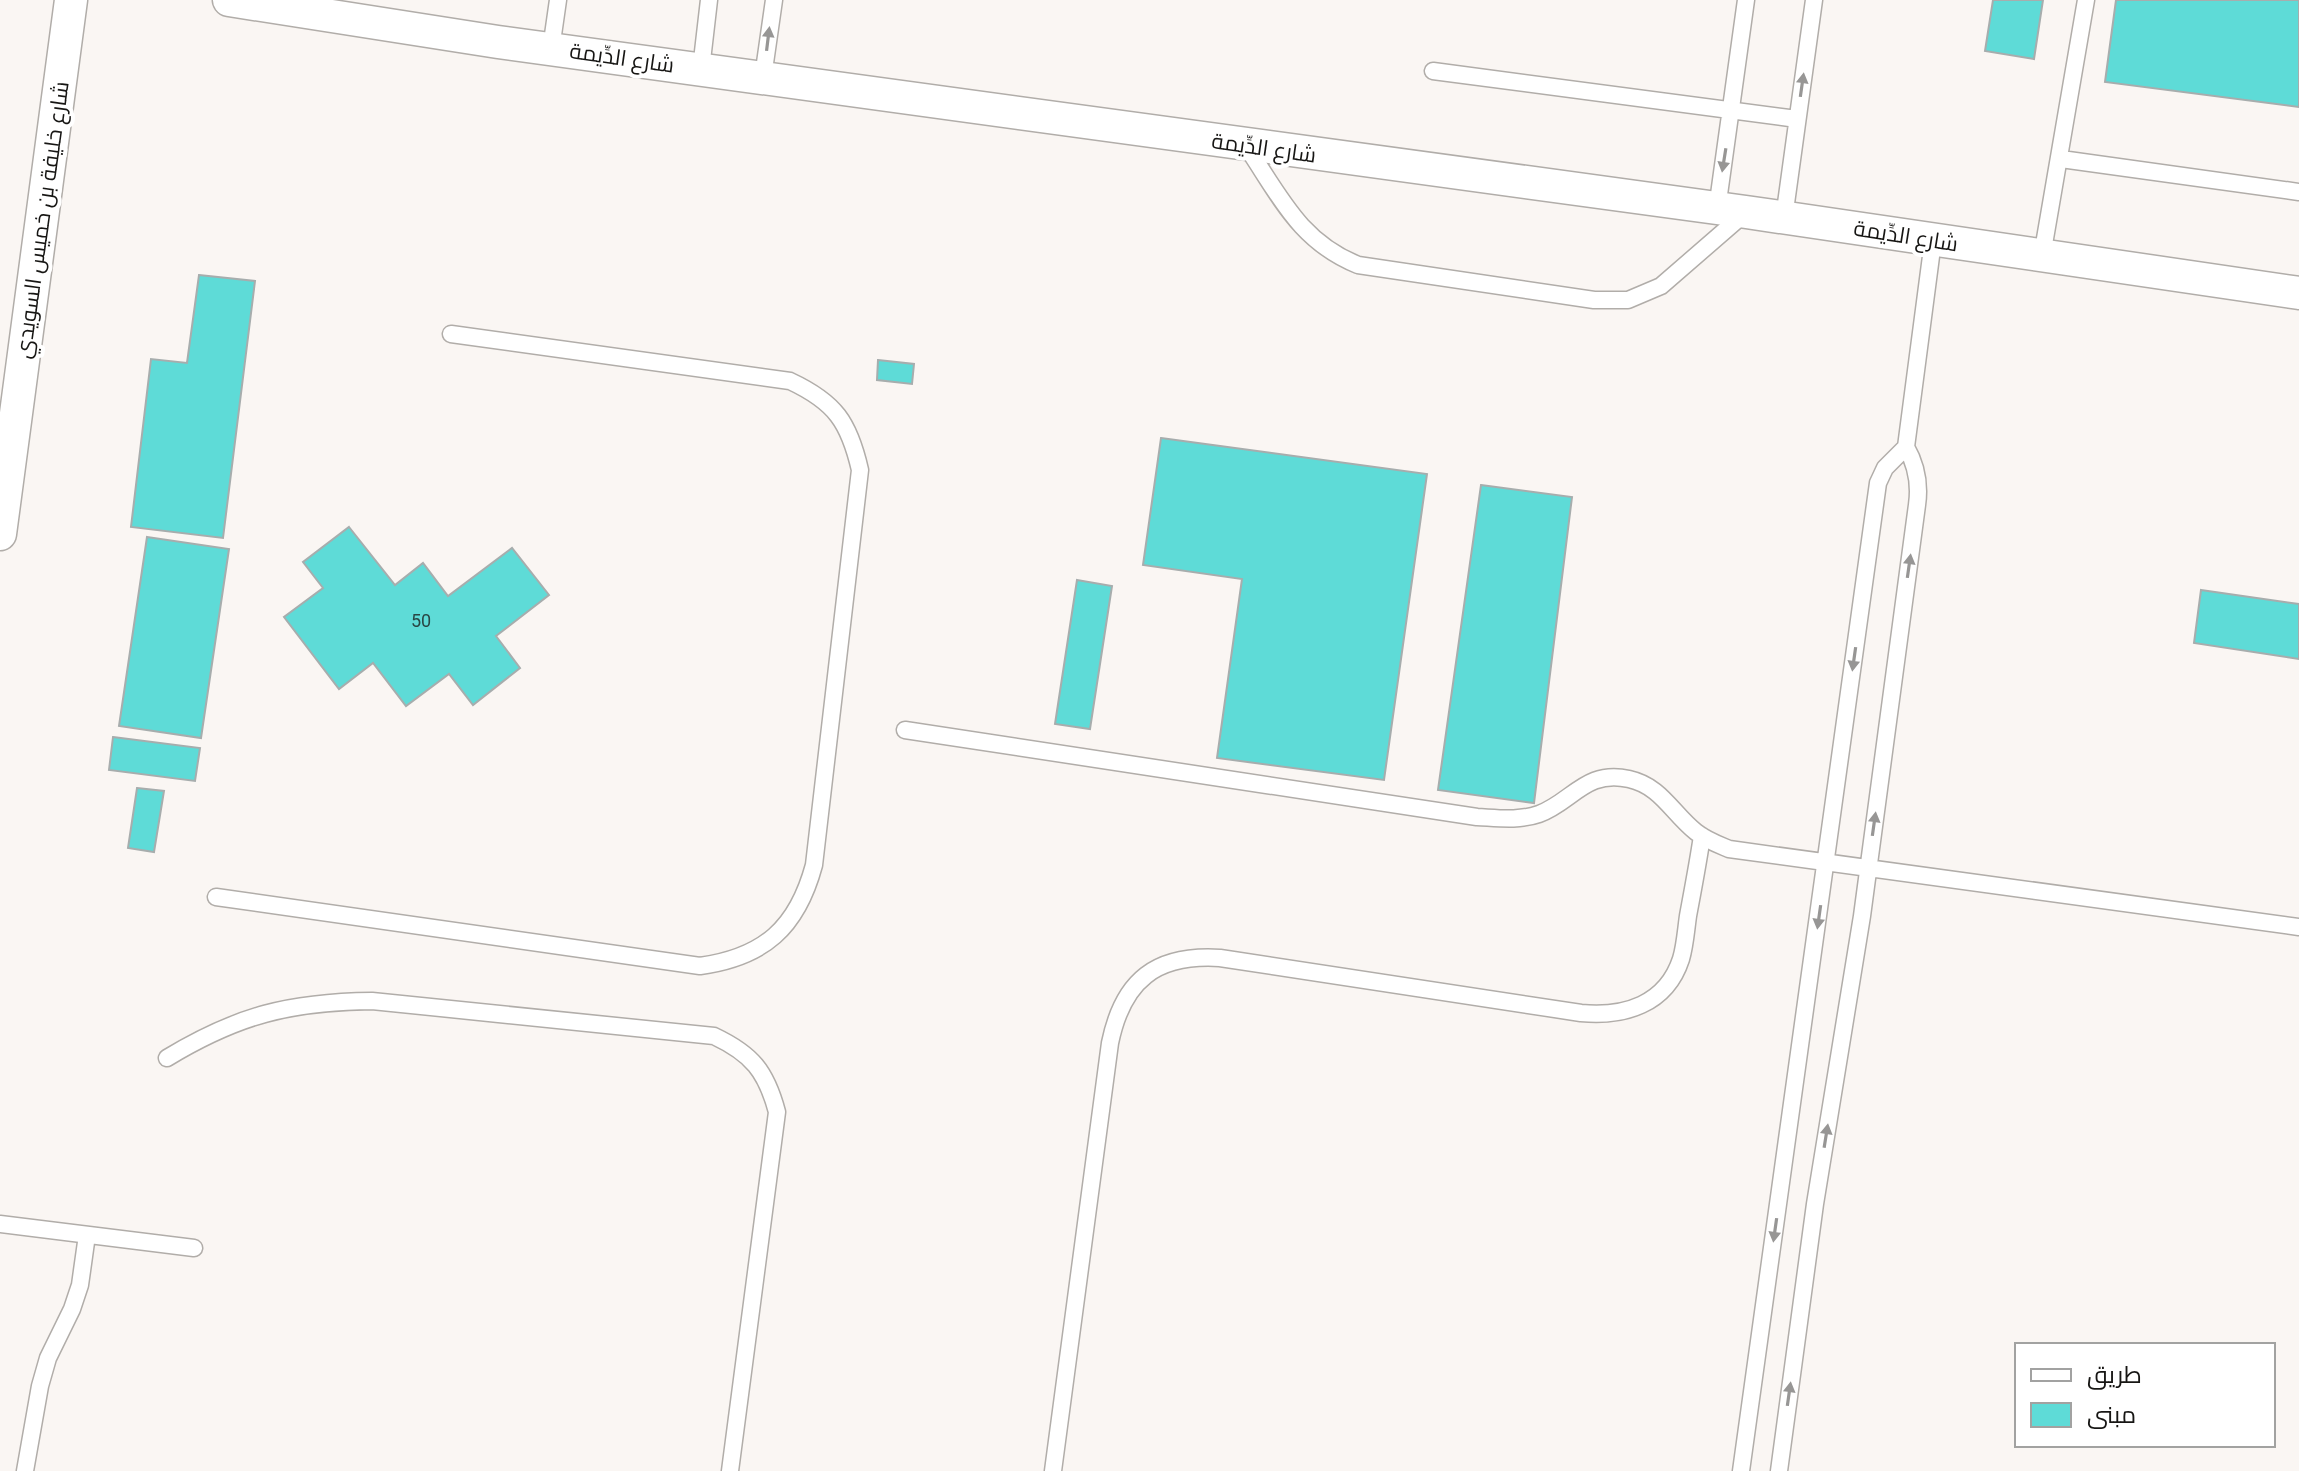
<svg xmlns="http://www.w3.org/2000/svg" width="2299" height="1471" font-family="Roboto,Cairo,sans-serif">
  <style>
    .building { fill: #5edbd7; stroke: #a7adad; stroke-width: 2 }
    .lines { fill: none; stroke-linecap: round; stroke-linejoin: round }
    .lane-casing { stroke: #b1ada9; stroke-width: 19 }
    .street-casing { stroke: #b1ada9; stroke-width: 35 }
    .lane { stroke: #fff; stroke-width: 16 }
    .street { stroke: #fff; stroke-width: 32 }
    .oneway { fill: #979695 }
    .labels { text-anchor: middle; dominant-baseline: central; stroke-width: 8; stroke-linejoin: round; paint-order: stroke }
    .number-label { font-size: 18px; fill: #294745 }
    .street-label { font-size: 22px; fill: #171614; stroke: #fff }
  </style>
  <rect width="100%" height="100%" fill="#faf6f3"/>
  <path class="building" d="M1993,0H2043L2034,59L1985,51Z
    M2116,0H2299V107L2105,82Z
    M199,275L255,281L223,538L131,527L151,359L187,363Z
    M878,360L914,364L912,384L877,380Z
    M1161,438L1427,474L1384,780L1217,758L1242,579L1143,565Z
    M1481,485L1572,497L1534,803L1438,790Z
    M349,527L395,585L423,563L448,596L512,548L549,595L496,636L520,668L473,705L449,674L406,706L373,663L339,689L284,617L323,588L303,562Z
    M147,537L229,549L201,738L119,726Z
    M1077,580L1112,586L1090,729L1055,724Z
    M2201,590L2299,604V659L2194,643Z
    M113,737L200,748L195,781L109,770Z
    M137,788L164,791L154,852L128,848Z"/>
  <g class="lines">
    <g class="lane-casing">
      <path id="lane" d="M551,49L558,0
        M701,69L709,0
        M1433,71L1797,119
        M763,77L774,0
        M1246,146C1280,196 1299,241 1358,265L1594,300H1628L1661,286L1744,214
        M2061,159L2299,192
        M1717,209L1746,0
        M1784,218L1814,0
        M2042,256L2086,0
        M1906,447L1933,241
        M905,730L1477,817C1498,818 1519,821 1539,814C1572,802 1586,769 1629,779C1661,786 1672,813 1696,832C1706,840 1717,844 1729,849L2299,927
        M216,897L700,966C764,957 797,928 814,865L860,470C849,422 835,402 790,381L451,334
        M167,1058C238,1015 290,1002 372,1001L714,1036C752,1054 766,1071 777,1112L730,1471
        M0,1224L194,1248
        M25,1471L40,1386L48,1358L72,1309L80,1285L87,1235
        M1053,1471L1110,1043C1123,980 1156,954 1220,958L1581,1013C1624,1017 1666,1005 1681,959C1685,946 1686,930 1688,916C1693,889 1698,863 1702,836
        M1741,1471L1878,483L1885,468L1906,447C1917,466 1920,484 1917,505L1862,916L1815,1204L1779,1471"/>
    </g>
    <g class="street-casing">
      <path id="street" d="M229,0L498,42L1746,212L2299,293
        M0,534L71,0"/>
    </g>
    <use href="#lane" class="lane"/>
    <use href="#street" class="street"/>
  </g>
  <defs><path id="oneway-solid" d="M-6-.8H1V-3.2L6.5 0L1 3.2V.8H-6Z" transform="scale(2)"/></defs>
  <g class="oneway">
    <use href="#oneway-solid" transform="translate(768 39) rotate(-83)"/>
    <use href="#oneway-solid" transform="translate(1802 85) rotate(-82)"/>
    <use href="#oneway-solid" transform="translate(1724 160) rotate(99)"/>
    <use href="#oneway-solid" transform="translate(1909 566) rotate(-82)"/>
    <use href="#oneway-solid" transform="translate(1854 659) rotate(98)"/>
    <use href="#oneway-solid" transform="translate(1874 824) rotate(-82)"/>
    <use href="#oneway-solid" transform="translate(1819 917) rotate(98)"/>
    <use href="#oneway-solid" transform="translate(1826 1136) rotate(-81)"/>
    <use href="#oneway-solid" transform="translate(1775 1230) rotate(98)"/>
    <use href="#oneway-solid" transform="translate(1789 1394) rotate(-82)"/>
  </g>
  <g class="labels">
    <g class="number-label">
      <text x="421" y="620">50</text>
    </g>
    <g class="street-label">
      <text transform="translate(622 58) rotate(8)">شارع الدِّيمة</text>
      <text transform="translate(1264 148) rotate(8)">شارع الدِّيمة</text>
      <text transform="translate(42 220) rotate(-82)">شارع خليفة بن خميس السويدي</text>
      <text transform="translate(1906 236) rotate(9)">شارع الدِّيمة</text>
    </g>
  </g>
  <rect x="2015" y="1343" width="260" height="104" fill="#ffffff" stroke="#a2a2a1" stroke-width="2"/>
  <rect x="2031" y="1369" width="40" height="12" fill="#ffffff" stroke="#a2a2a1" stroke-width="2"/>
  <text x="2087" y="1383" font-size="24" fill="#171614">طريق</text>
  <rect x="2031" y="1403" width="40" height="24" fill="#5edbd7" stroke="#a2a2a1" stroke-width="2"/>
  <text x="2087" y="1423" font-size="24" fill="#171614">مبنى</text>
</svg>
